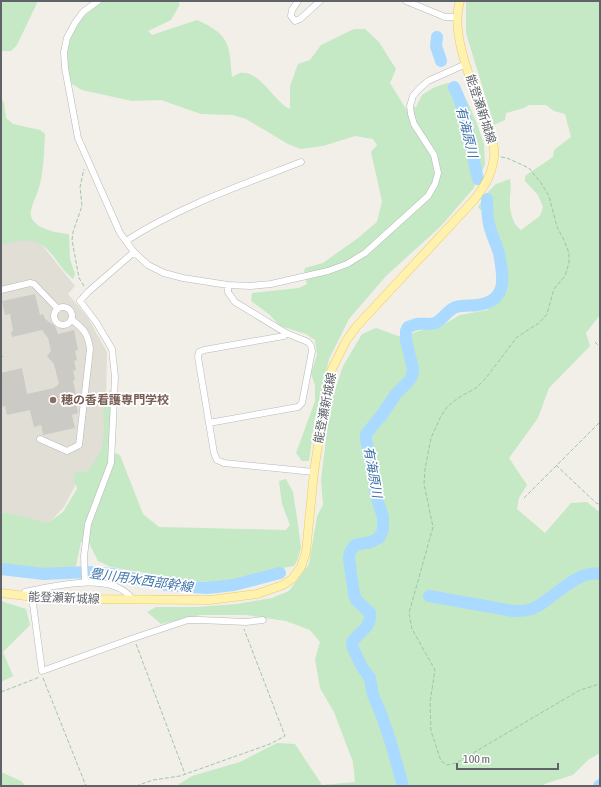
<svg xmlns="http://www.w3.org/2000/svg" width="601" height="787" font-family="'Asap Condensed','Noto Sans JP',sans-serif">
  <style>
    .education { fill: #e1ded6 }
    .green { fill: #c5e8c5 }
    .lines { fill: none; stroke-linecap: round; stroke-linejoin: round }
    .river { stroke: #aadaff; stroke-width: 12 }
    .building { fill: #cccac5 }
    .minor-casing { stroke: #b5b8bc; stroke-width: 7 }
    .major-casing { stroke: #f2c960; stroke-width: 9 }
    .path { stroke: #9cc7a9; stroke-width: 1; stroke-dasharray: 4 2; stroke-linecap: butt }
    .minor { stroke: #fff; stroke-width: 6 }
    .major { stroke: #fff2af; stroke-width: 8 }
    .education-dot { fill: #8d6e63; stroke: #fff; stroke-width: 1.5 }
    .labels { text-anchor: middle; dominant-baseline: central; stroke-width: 3.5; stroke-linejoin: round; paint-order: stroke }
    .street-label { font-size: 12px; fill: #5f6368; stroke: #fff }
    .education-label { font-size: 12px; font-weight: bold; fill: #785e54; stroke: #fff; text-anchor: start }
    .water-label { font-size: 13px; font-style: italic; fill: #4174aa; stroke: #fff }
  </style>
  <rect width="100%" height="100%" fill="#f1efe8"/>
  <path class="education" d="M34,235L75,286L68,294L88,318L107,352L105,448L92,470L79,478L64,507L46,526L1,516V243Z"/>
  <path class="green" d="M1,1H38L17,45L11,51H1Z
    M101,1H177L180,4L171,20L148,31L152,35L197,20C230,35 229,43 232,77C234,76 238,74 240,73C259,69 275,103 290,109V86L298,64L310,60L321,45L354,29H365L379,42L396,69L390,83L406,109L416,107L422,95L435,87L448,83L458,85L469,105L477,124L484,144L485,165L473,189L441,226L386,276L349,319L329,359L315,418L309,461H302L296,453L315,401V385L311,374L317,355L315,340L306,334L280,326L270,315L251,301L252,293L299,288L307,284L304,271L305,268L323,263L358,238L377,222L382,201L371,152L377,145L373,139L355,136L323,146L301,149L288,144L246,119L233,115L201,114L161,100L132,101L82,90L72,84C59,46 71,25 101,1Z
    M466,1H600V315L586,333L590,346L549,388L538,418L509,458L527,485L519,498L517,509L545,533L571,503L587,502L598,511L600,510V753L588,760L573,775L547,783L542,786H176L192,776L240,762L277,743L295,744L322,785L355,782L353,762L334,712L320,688L315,659L320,642L310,630L286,621L246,615H200L161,624L147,612L156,607H197L236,604L272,598L289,591L309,564L317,516L323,505L321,480L330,406L343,366L362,334L376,328L401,337L422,330L436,329L460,315L487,310L496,290L497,262L494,236L489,218L478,207L487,193L496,184L510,179C512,188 509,196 510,205C510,213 514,226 521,230L540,216L543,207L538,195L525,181V176L553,157L554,150L571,137L565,114L554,111L546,105H529L524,108L506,113L505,120L494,125L466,33Z
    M1,98L4,103L6,118L13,124L40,130L45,134C44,150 44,168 40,184C38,193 33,201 31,210C27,228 57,233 69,234L70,259L75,274L73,279C53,263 50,236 19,241C13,242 7,242 1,246Z
    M112,388L110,451L120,455L143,514L159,527L286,530L290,525L282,504L279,481L286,479L293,492L298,525L301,548L297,561L294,566L276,569L221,583L186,580L111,567L98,561L88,541L81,542L76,566C56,575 22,568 1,564V513H8L48,523L63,512L77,489L73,476L76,472H87C94,463 101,454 103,442C106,422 98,406 112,388Z
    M1,601L26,609L30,625L3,652L13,676L1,682Z
    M1,772L21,781L26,786H1Z"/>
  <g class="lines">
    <path class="river" d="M437,37L436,46L441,61
      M454,87C468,115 470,148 478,179
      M1,569L44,574L88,572L113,574L166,585L207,588L234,585L280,573
      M429,596L514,611C522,611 530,611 538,606C556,596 577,570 600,574
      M403,786L391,743L382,716L373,695L370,678L362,667L353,648L352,642C359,632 372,627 370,613L356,600L354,594L349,558L350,552L355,545L371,542L379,538L383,530V517L376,496L371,462L366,440V434L381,416L396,394L409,381L412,376L413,369L406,340V331L408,327C411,326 414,325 417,324C423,323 429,325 435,323C444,319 447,310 456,307C463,305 471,306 478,305C509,300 503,276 499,253C496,243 491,234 489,224C487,216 487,208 487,199
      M599,786L600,785"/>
  </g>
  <path class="building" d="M35,294L40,315L43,314L45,319L55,326L58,334L74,330L78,350L75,351L77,360L74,361L76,370L73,371L75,380L73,381L77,398L75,399L78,413L72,415L75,428L43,435L41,425L34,427L30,410L7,415L5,406L1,407V373L22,368L27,394L54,388L59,384L54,364L47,356L51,351L48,338L42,330L12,337L11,332L13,331L10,314L5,315L2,301Z"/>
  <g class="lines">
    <g class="minor-casing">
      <path id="minor" d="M98,1L83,12L75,23L67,38L64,52L65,68L78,138L120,233L134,252L148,265L164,273L183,278L228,285L250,286L271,284L328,271L347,264L365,253L428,196L435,184L438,173L434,155L414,124L411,114L410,106L413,96L419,89L428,81L466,64
        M298,1L292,10L291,16L295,21L300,19L320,1
        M406,1L445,17H458
        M126,241C180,206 242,185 301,162
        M1,290L30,283L34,284L58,309
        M54 316a9 9 0 1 1 18 0a9 9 0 1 1-18 0Z
        M286,333L284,336L204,350L199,352L198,357L214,453L217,460L224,463L314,472
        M209,423L298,407L302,403L312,351L311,346L308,342L286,333L235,302L228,292V285
        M40,439L67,451L79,445L90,349C88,334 84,329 72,320
        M85,582L84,556L88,524L111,463L115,377L112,349L96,322L80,301L88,292L134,252
        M23,596L25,592C52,586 113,571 132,599
        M34,597L33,604L42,671L131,639L188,620H200L246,622L263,620"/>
    </g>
    <g class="major-casing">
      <path id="major" d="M1,593L34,597L78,599L210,600L257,594L283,585L292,579L301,567L306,552L314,472L326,391L331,371L346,341L356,327L474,200C484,187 492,175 494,157C496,146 489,132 486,122C475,90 449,34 460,1"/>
    </g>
    <path class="path" d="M501,157L507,158L529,168L541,183L549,196L557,227L564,240L569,253V263L565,276L554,289L547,314L539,323L517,337L486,378L476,388L458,398L447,407L441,416L431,438L425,469L424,484L433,527L409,613L412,629L435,670L430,702L431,731L441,761L447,765L456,763L580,690L600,684
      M84,286L79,278L72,240L73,232L82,206L80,187L84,169
      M595,342L600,347
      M1,358L3,356
      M556,465L595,502L598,504L600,503
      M524,498L600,422
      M136,644L185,774
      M43,678L86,786
      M1,692L40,677
      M136,786L153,780L180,776L270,744L285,736L244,629"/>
    <use href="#minor" class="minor"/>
    <use href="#major" class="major"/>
  </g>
  <circle class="education-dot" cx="53" cy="400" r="4"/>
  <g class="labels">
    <g class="street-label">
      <text transform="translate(481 109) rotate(72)">能登瀬新城線</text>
      <text transform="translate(325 408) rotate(-79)">能登瀬新城線</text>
      <text transform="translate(64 598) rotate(2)">能登瀬新城線</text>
    </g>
    <g class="education-label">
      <text x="61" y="400">穂の香看護専門学校</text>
    </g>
    <g class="water-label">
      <text transform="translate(467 132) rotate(76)">有海原川</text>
      <text transform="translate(373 472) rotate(80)">有海原川</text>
      <text transform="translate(141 580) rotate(8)">豊川用水西部幹線</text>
    </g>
  </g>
  <rect width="601" height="787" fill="none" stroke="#5f6368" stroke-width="4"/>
  <path d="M457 763v6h101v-6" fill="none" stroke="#5f6368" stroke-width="2"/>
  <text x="463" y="763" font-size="12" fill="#5f6368" stroke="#ffffff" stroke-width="3" paint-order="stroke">100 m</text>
</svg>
